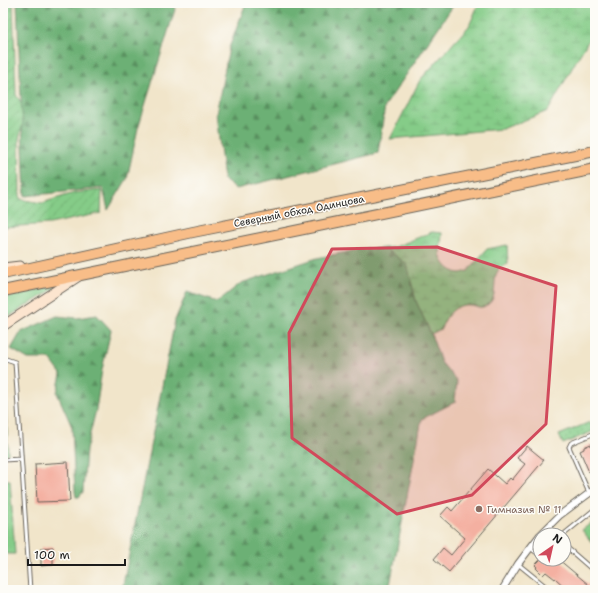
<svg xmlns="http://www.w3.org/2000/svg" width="598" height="593" font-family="'Shantell Sans',sans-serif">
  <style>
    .grass { fill: #85cc88; stroke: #507452 }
    .forest { fill: url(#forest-firs); stroke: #446648 }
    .wetland { fill: url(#wetland-marsh); stroke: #507452 }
    .park { fill: url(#park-dots); stroke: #507452 }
    .garden { fill: url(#garden-furrows); stroke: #507452 }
    .building { fill: #f4b0a1 }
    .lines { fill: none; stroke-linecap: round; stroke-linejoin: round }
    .service-casing { stroke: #676259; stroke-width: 5 }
    .minor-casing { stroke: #676259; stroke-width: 8 }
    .secondary-casing { stroke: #676259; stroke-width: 11 }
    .trunk-casing { stroke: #676259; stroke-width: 12 }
    .service { stroke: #fff; stroke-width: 3 }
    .minor { stroke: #fff; stroke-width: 6 }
    .secondary { stroke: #fce5cf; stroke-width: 9 }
    .trunk { stroke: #f8bd88; stroke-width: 10 }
    .marked { fill: #d1495b; fill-opacity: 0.2; stroke: #d1495b; stroke-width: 3; stroke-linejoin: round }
    .education-dot { fill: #8d6e63; stroke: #fdfcf7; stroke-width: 1.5 }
    .labels { text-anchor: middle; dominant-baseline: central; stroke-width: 3; stroke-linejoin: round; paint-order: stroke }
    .street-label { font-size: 10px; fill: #1c1c1c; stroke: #fdfcf7 }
    .education-label { font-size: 10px; fill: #785e54; stroke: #fdfcf7; text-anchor: start }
  </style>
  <defs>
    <pattern id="forest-firs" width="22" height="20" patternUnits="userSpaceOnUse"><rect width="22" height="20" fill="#6cb074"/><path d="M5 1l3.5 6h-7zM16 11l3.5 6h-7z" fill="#588e5e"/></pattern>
    <pattern id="wetland-marsh" width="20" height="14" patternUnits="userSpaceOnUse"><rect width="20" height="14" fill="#85cc88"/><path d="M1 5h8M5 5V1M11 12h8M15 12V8" fill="none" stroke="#72af75"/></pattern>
    <pattern id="park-dots" width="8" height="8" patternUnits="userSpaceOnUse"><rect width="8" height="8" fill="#85cc88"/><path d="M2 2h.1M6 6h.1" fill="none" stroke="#72af75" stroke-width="1.8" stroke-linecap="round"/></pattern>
    <pattern id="garden-furrows" width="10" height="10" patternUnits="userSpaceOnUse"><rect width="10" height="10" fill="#85cc88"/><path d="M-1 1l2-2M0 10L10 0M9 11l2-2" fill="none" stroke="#72af75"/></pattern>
  </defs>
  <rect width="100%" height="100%" fill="#fdfcf7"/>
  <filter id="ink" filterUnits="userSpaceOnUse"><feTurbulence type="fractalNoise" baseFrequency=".025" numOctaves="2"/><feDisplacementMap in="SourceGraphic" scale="8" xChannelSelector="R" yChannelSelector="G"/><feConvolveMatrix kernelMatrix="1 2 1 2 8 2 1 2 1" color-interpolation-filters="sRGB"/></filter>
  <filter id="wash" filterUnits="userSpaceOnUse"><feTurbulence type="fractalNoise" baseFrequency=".012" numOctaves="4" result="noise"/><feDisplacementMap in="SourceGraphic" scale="16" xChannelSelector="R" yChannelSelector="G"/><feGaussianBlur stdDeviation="0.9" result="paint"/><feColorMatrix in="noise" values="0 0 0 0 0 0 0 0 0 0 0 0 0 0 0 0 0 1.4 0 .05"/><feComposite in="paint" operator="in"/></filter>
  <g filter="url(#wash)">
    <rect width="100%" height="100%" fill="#f1e5ca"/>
    <path class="grass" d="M62,284L3,320V298Z
      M3,363H4L8,454H3Z
      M3,480H10L15,554H7L3,552Z
      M595,520V542L593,544L582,530Z"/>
    <path class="forest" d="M17,3H177L138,128L127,179L108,210L103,188L25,196Z
      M246,3H455L385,106L378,153L236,189L224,180L216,114L229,48Z
      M385,248L407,264L416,301L431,334L441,362L457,381L455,402L422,419L389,590H122L175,320L187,292L217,302L241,283L317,258L357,250Z
      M97,315L111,330L102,370L96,410L86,450L83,492L79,497H76L75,492L72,427L57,393L61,374L50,359H28L11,349L21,332L57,316L77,318Z"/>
    <path class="wetland" d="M479,3H595V30L576,61L548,111L502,129L390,139L420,80L469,26Z
      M432,232L442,233C442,239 440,246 440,252C441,262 448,271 459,273C461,273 465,272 468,271L487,249L507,245L508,264C506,265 502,266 500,268C490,279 500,297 487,305C479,310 477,305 470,305C455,303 445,317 441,329L431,334L416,301L407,264L385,248L395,247Z"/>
    <path class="park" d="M590,422L594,431L563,444L559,435Z"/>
    <path class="garden" d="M3,3H13L16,95L21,102L23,123L19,139L20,199L42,203L74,193L102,190L101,213L50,224L3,227Z"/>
    <g id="blocks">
      <path class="building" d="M591,444V446L595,444V469L589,472L580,451L584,449V447Z
        M527,446L544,460L449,572L434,559L443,548L451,555L465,538L440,516L448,507L452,511L488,469L505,484L510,478L512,480L525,464L517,458Z
        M68,462L70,501L37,502L35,464Z
        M53,547V565L41,566V548Z
        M541,559H558L595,590H568L555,578V579L546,572L543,575L536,568L537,567L535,565Z"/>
    </g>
  </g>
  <g filter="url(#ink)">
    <use href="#blocks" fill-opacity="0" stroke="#676259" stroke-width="1"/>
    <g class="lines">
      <g class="service-casing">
        <path id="service" d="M3,358L15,362L30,590
          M3,460L21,459
          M589,493L569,447L571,443L595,433
          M563,535L595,509
          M564,545L595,572
          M530,548L540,555
          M518,564L550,590"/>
      </g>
      <g class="minor-casing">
        <path id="minor" d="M540,535L560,515L595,489
          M502,590L518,564L540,535"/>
      </g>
      <g class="secondary-casing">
        <path id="secondary" d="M3,268L20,266
          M3,326L79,276"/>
      </g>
      <g class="trunk-casing">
        <path id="trunk" d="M3,274L193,232L595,151
          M3,291L595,169"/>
      </g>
      <use href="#service" class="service"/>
      <use href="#minor" class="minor"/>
      <use href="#secondary" class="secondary"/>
      <use href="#trunk" class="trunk"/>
    </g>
  </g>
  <path class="marked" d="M437,247L556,286L546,424L472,495L397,514L292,438L289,333L332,249Z"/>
  <circle class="education-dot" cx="479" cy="509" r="4"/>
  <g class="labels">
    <g class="street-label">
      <text transform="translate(299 211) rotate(-11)">Северный обход Одинцова</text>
    </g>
    <g class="education-label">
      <text x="487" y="509">Гимназия № 11</text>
    </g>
  </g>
  <rect width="598" height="593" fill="none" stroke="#fdfcf7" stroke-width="16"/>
  <g transform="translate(552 547) rotate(34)"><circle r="19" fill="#fdfcf7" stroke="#a3a29f"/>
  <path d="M0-3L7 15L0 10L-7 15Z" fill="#d1495b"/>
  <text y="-6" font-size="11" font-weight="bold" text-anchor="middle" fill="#1c1c1c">N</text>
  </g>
  <path d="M28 559v6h97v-6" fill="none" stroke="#1c1c1c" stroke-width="2"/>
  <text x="34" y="559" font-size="12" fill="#1c1c1c" stroke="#fdfcf7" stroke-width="3" paint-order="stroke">100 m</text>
</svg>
